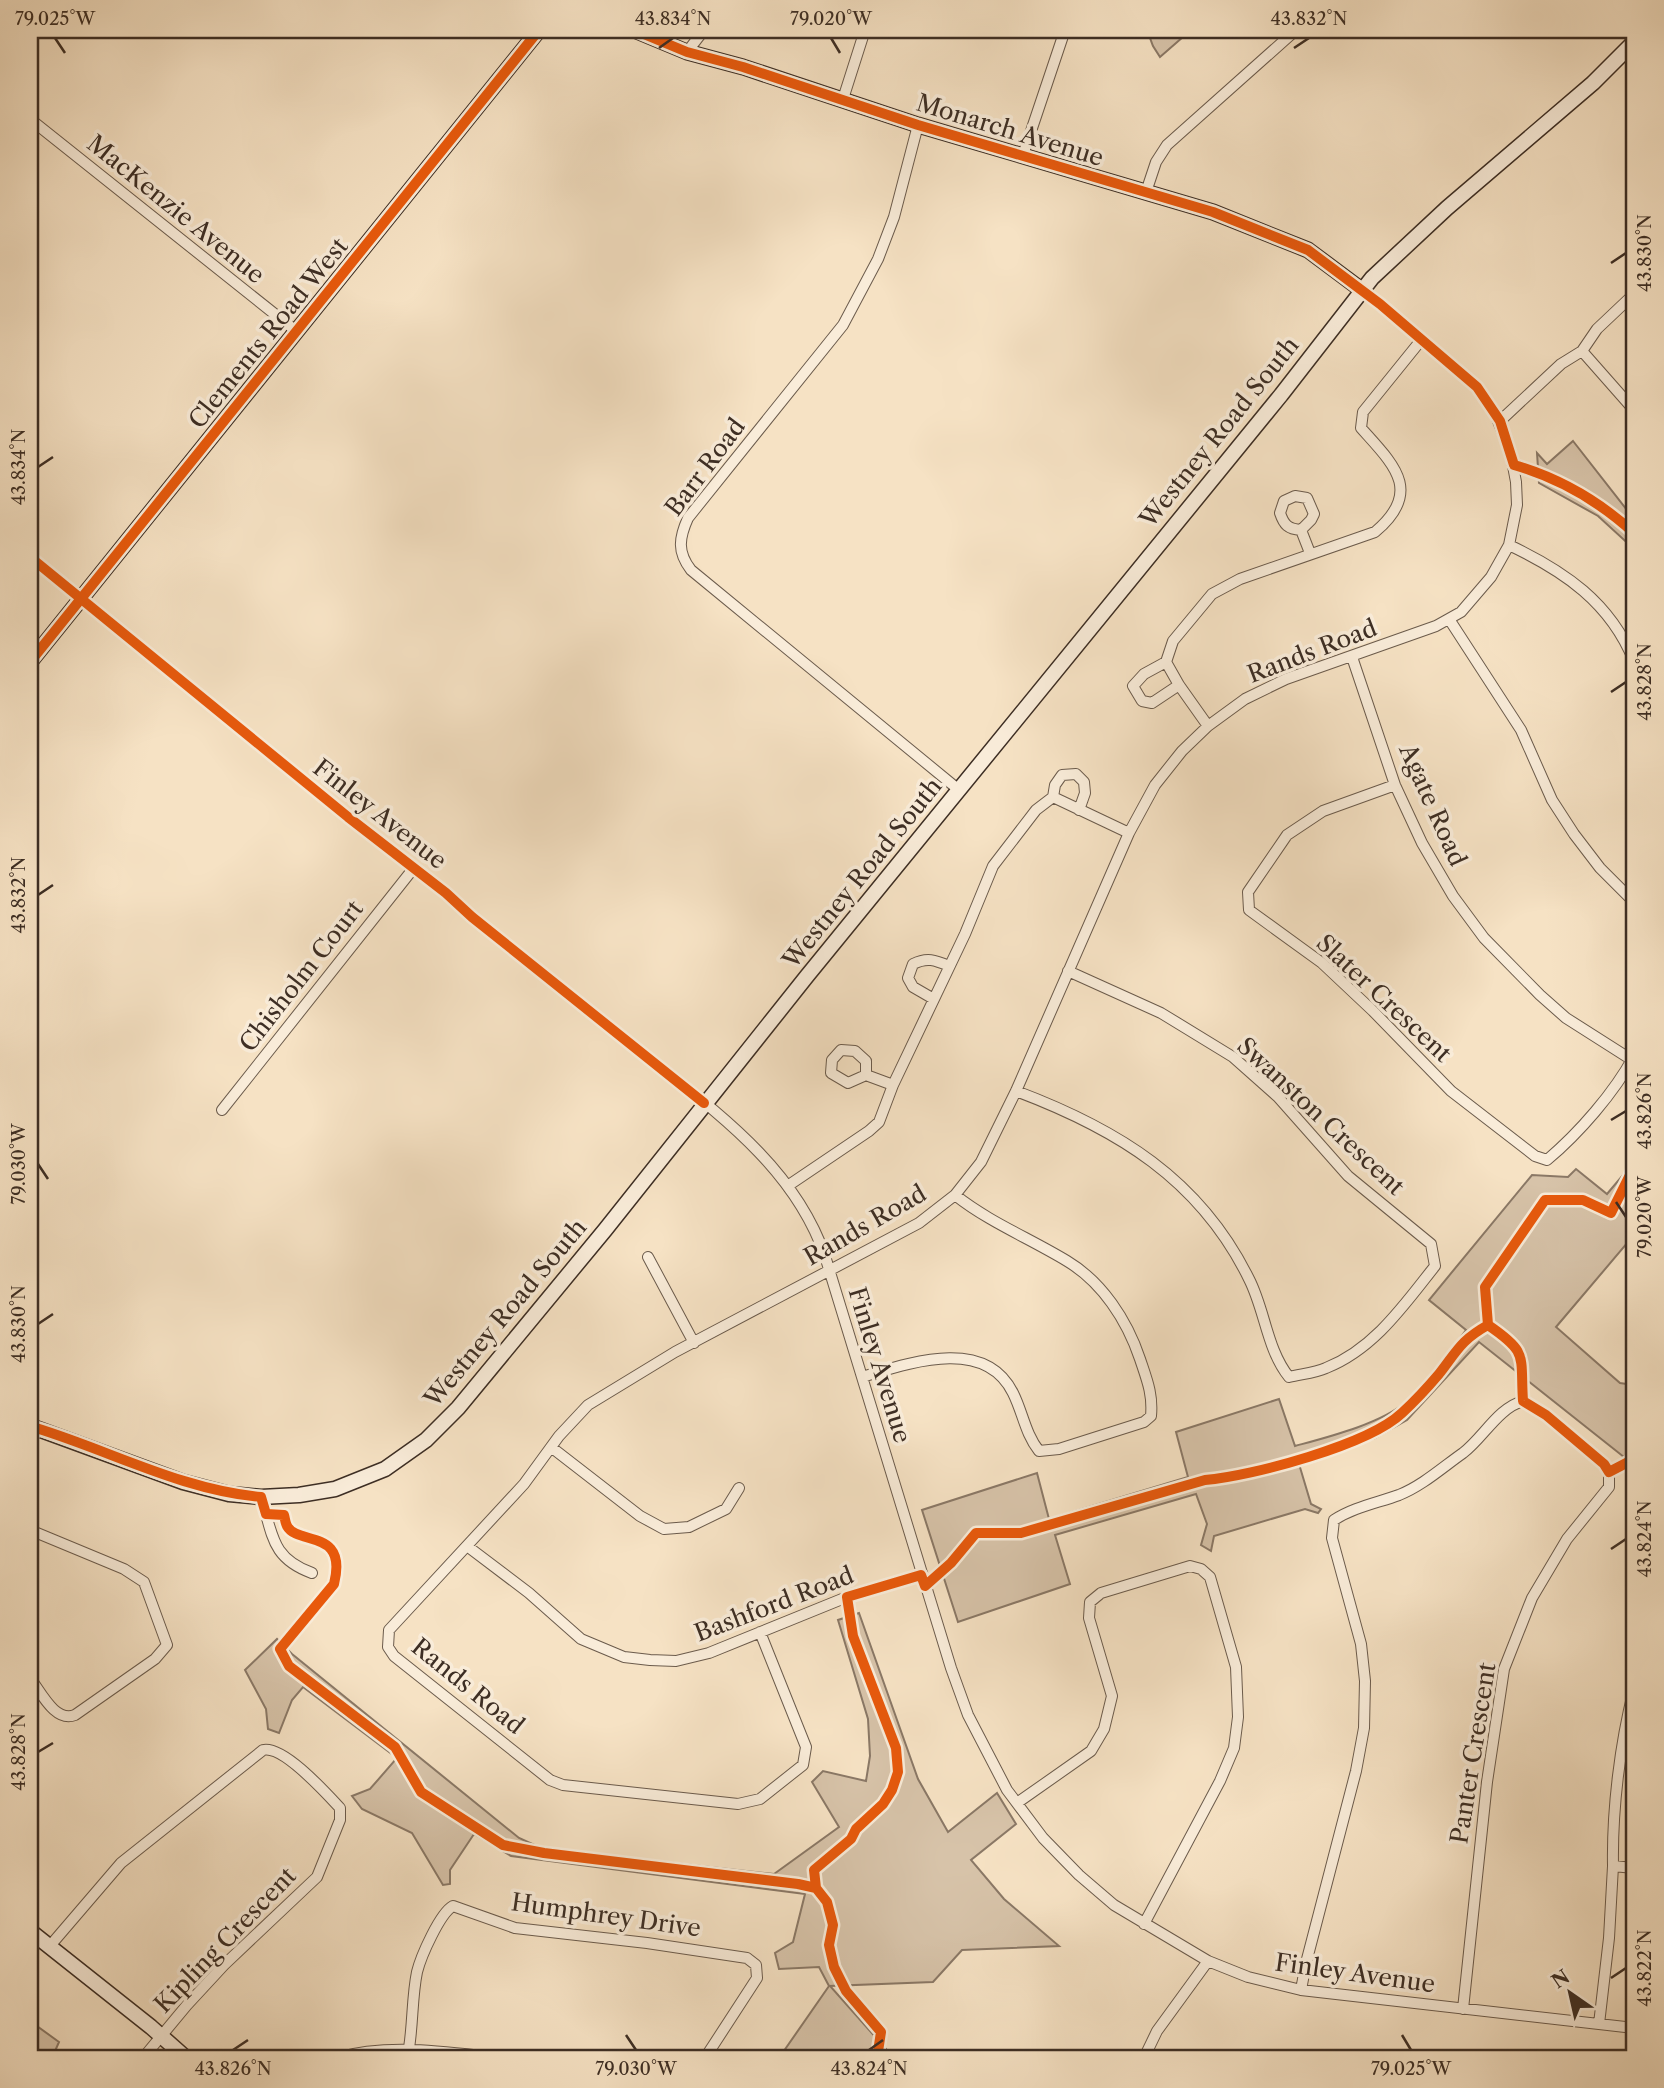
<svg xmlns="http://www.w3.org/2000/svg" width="1664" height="2088" font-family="'Libre Caslon Text',serif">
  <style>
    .green { fill: #d7c3a9; stroke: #8a7866; stroke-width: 2 }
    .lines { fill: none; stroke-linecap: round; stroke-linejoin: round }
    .street-casing { stroke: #6b5b4c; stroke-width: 12 }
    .secondary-casing { stroke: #3d2e24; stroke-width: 17 }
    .street { stroke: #f9ecd9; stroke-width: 10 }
    .secondary { stroke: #f9ecd9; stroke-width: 14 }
    .cycleway-casing { stroke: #f9ecd9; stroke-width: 15 }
    .cycleway { stroke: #e8590c; stroke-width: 10 }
    .ticks { fill: none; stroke: #3d2e24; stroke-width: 2.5 }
    .labels { text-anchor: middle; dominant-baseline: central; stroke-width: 7; stroke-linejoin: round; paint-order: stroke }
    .street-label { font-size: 24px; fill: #3d2e24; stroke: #f9ecd9 }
    .neatline { fill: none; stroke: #3d2e24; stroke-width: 2.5 }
    .ticks-label { font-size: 18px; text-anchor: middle; fill: #3d2e24 }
  </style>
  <rect width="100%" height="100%" fill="#f6e2c4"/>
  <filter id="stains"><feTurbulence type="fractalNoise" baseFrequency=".00286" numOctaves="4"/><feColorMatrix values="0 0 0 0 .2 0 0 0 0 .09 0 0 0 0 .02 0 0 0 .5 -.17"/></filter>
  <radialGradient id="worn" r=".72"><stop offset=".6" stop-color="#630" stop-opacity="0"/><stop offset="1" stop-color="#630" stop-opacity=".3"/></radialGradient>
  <path class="green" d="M1147,30H1191L1160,57L1153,46Z
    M1573,441L1634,519V549L1598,516L1539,483L1537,453L1547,464Z
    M1634,1162V1201L1628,1209L1634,1216V1235L1556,1327L1620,1383L1634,1385V1465L1479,1342L1407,1420L1375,1438L1299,1464L1311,1504L1321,1509L1318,1513L1305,1509L1214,1536L1211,1551L1201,1545L1207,1524L1196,1494L1055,1535L1070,1584L958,1622L922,1510L1037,1473L1049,1519L1188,1477L1176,1432L1279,1399L1295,1446C1328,1437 1380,1424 1406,1402C1430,1382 1448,1354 1466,1330L1429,1300L1532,1175L1568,1177L1576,1169L1607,1194Z
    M859,1613L918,1779L948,1832L997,1793L1016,1824L971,1860L1004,1899L1059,1946L962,1950L933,1982L830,1986L894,2058H779L829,1986L819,1967L779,1969L775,1953L793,1942L805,1894L511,1856L474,1834L450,1870V1884L443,1885L412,1833L362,1809L352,1796L370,1789L397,1758L303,1687L292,1700L279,1733L268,1729L266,1709L245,1670L277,1639L292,1654L519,1838L541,1848L774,1874L839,1827L812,1782L823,1771L866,1781L870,1756L868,1719L838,1620Z
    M30,2021L59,2042L52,2058H30Z"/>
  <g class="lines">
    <g class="street-casing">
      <path id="street" d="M687,52L704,30
        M843,99L865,30
        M30,119L296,331
        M918,125L894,217L878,259L843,325L688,518C679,538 677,552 691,570L959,790
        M1023,155L1065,30
        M1146,192L1156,162L1167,145L1296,30
        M1582,351L1634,410
        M1500,421L1561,364L1582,351L1597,329L1634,294
        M1301,530C1288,529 1284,525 1280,513L1284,501L1295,496L1307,498L1314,514L1311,520L1301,530L1310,553
        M1509,545C1564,571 1610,602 1634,661
        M30,557L348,817L446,893L472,917C526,961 580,1004 635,1047C709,1107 793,1163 825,1256L951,1668L968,1715L1007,1790L1043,1838L1079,1875L1114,1905L1208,1961L1248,1977L1301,1990L1634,2028
        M1449,619L1521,730L1552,800L1574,834L1600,868L1634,902
        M1352,657L1395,785L1422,843L1453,896L1484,938L1540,995L1566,1018L1632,1060
        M1166,662L1179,685L1208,726
        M1179,685L1152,703L1142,701L1133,686L1144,674L1166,662L1173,641L1212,594L1240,579L1375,532C1424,491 1393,464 1361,428L1363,412L1422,339
        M1395,785L1323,811L1287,835L1248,892L1249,910L1322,963L1373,1011L1451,1091L1535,1156L1547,1160C1579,1133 1614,1093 1634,1056
        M1053,797L1129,833
        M932,998L913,987L908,978L913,964C927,957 935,960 949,966
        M841,1050L855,1051L866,1061V1075L848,1083L831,1073L832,1060Z
        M866,1075L893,1085
        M1016,1091C1117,1129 1200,1179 1249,1279C1265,1310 1267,1350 1289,1377C1301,1374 1315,1373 1326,1368C1374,1349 1404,1305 1435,1266L1431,1244L1348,1176L1278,1097L1233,1057L1161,1013L1068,971
        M222,1110L413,869
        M789,1185L869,1131L879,1122L893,1085L965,934L993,866L1036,810L1053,797L1055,785L1062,775L1076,774L1084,782L1085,793L1079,810
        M648,1257L694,1343
        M862,1377C909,1363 985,1336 1013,1393C1023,1413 1025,1433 1039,1451L1059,1449L1144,1422L1151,1416C1153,1394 1147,1380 1140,1359C1127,1320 1102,1282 1067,1261C1029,1238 989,1222 955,1195
        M551,1447L640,1516L664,1529L689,1527L726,1509L739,1488
        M261,1497C273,1535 271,1558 312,1573
        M30,1530L124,1569L144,1582L167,1645L155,1659L75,1715C55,1723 41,1692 30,1678
        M467,1546L529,1593L581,1639L624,1657L650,1660L676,1661L709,1653L847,1597L921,1575
        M760,1632L806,1747L803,1765L760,1799L738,1804L563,1785L550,1780L394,1656L388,1647L389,1630L524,1484L559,1436L588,1405L675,1352L919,1223L955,1195L981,1162L1016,1091L1129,833L1155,785L1182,751L1208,726L1245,699L1286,679L1436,626L1461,612L1491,577L1509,545L1517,505L1516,482L1510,450L1493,409L1477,387L1455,367L1363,291
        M1634,1689C1620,1744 1612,1809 1613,1866L1634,1868
        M1017,1803L1091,1751L1104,1729L1112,1696L1089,1618L1090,1602L1101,1593L1190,1566L1201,1569L1210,1577L1236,1667L1238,1717L1234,1748L1220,1781L1144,1924
        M49,1947L121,1863L263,1750C283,1745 326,1793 340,1808V1820L317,1877L224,1965L187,2005L143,2058
        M1301,1990L1306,1963L1356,1771L1364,1728L1365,1681L1361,1644L1332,1538L1334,1520C1354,1507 1377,1503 1399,1495C1422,1486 1443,1467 1463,1453C1483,1438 1498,1408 1523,1401L1546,1415L1604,1464L1609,1472V1487L1567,1539L1532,1598L1504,1669L1487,1782L1463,2009
        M1599,2024L1609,1938L1613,1866
        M409,2048C413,2023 412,1996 417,1972C421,1956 440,1913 453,1906L515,1928L647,1943L747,1958L756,1965L757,1978L705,2058
        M336,2058C390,2043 443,2052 499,2058
        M1144,2058L1157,2031L1208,1961"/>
    </g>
    <g class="secondary-casing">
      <path id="secondary" d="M634,30L687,52L743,67L918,125L1213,212L1308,250L1363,291
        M30,662L539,30
        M30,1426L183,1482L229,1494L261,1497L299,1495L335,1489L385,1469L426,1440L458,1408L605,1230L807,976L1281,395L1372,278L1447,208L1593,83L1634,42
        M30,1931L151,2027L186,2058"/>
    </g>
    <use href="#street" class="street"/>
    <use href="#secondary" class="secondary"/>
    <g class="cycleway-casing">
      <path id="cycleway" d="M634,30L687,52L743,67L918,125L1213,212L1308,250L1380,304L1477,387L1500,421L1514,465C1559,478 1600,502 1634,533
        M30,557L348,817L446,893L472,917L704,1103
        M30,662L539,30
        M1488,1325L1485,1287L1545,1200H1583L1611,1213L1634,1167
        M1488,1325C1529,1353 1520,1355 1523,1401L1546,1415L1604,1464L1609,1472L1634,1459
        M30,1440L36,1428C111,1451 182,1490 261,1497L266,1514L284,1515C285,1518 285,1522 287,1526C298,1546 348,1528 334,1584L280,1649L289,1666L395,1747L421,1792L503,1845L544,1853L798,1884L816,1888
        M877,2058L881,2032L846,1991L834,1967L829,1945L833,1925L827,1902L816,1888L814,1870L851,1839L856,1829L883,1804L892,1790L898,1772L896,1748L853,1636L847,1597L921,1575L925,1586L951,1563L976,1533H1021L1205,1480C1252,1476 1368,1445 1402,1413C1415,1401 1428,1387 1439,1374C1457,1351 1461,1340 1488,1325"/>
    </g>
    <use href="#cycleway" class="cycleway"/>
  </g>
  <path class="ticks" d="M55,38L65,53M831,38L840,53M659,48L673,38M1294,48L1309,38M1611,263L1626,253M38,467L53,457M1611,692L1626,682M38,895L53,885M1611,1120L1626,1111M38,1164L48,1179M1616,1202L1626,1217M38,1324L53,1314M1611,1549L1626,1539M38,1752L53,1743M1611,1978L1626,1968M626,2035L636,2050M1402,2035L1411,2050M233,2050L248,2040M869,2050L883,2040"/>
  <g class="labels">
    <g class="street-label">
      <text transform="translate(1010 130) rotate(17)">Monarch Avenue</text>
      <text transform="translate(176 209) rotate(39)">MacKenzie Avenue</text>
      <text transform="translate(268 333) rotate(-51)">Clements Road West</text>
      <text transform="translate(1219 432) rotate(-51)">Westney Road South</text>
      <text transform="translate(705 467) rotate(-53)">Barr Road</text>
      <text transform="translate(1312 651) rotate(-21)">Rands Road</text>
      <text transform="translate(1433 805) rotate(66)">Agate Road</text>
      <text transform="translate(380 814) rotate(38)">Finley Avenue</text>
      <text transform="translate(862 873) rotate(-51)">Westney Road South</text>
      <text transform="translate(301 976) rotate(-52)">Chisholm Court</text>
      <text transform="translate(1384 998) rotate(43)">Slater Crescent</text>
      <text transform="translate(1321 1116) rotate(43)">Swanston Crescent</text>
      <text transform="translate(865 1225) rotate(-30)">Rands Road</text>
      <text transform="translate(505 1313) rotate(-50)">Westney Road South</text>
      <text transform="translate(880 1365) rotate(73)">Finley Avenue</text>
      <text transform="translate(774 1604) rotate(-21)">Bashford Road</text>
      <text transform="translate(468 1686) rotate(39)">Rands Road</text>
      <text transform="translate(1473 1753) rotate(-81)">Panter Crescent</text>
      <text transform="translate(606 1915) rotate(8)">Humphrey Drive</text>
      <text transform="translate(225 1940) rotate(-46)">Kipling Crescent</text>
      <text transform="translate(1355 1973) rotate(8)">Finley Avenue</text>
    </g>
  </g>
  <rect width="1664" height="2088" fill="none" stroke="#f6e2c4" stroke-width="77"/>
  <g transform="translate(1570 1993) rotate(326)" stroke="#f9ecd9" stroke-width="5" paint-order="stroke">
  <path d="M0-5L12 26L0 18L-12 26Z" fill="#3d2e24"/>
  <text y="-10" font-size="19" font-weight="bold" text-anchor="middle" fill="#3d2e24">N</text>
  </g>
  <rect x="38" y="38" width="1588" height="2012" class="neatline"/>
  <g class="ticks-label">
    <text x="55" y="25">79.025°W</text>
    <text x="673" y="25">43.834°N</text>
    <text x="831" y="25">79.020°W</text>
    <text x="1309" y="25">43.832°N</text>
    <text transform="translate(1645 253) rotate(-90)" y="6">43.830°N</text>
    <text transform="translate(19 467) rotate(-90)" y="6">43.834°N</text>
    <text transform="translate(1645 682) rotate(-90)" y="6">43.828°N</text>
    <text transform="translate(19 895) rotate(-90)" y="6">43.832°N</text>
    <text transform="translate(1645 1111) rotate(-90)" y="6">43.826°N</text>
    <text transform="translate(19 1164) rotate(-90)" y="6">79.030°W</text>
    <text transform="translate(1645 1217) rotate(-90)" y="6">79.020°W</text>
    <text transform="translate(19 1324) rotate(-90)" y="6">43.830°N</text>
    <text transform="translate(1645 1539) rotate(-90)" y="6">43.824°N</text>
    <text transform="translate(19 1752) rotate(-90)" y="6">43.828°N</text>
    <text transform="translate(1645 1968) rotate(-90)" y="6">43.822°N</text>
    <text x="233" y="2075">43.826°N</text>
    <text x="636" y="2075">79.030°W</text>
    <text x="869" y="2075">43.824°N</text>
    <text x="1411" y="2075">79.025°W</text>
  </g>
  <rect width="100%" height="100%" filter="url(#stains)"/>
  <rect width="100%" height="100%" fill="url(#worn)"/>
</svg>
